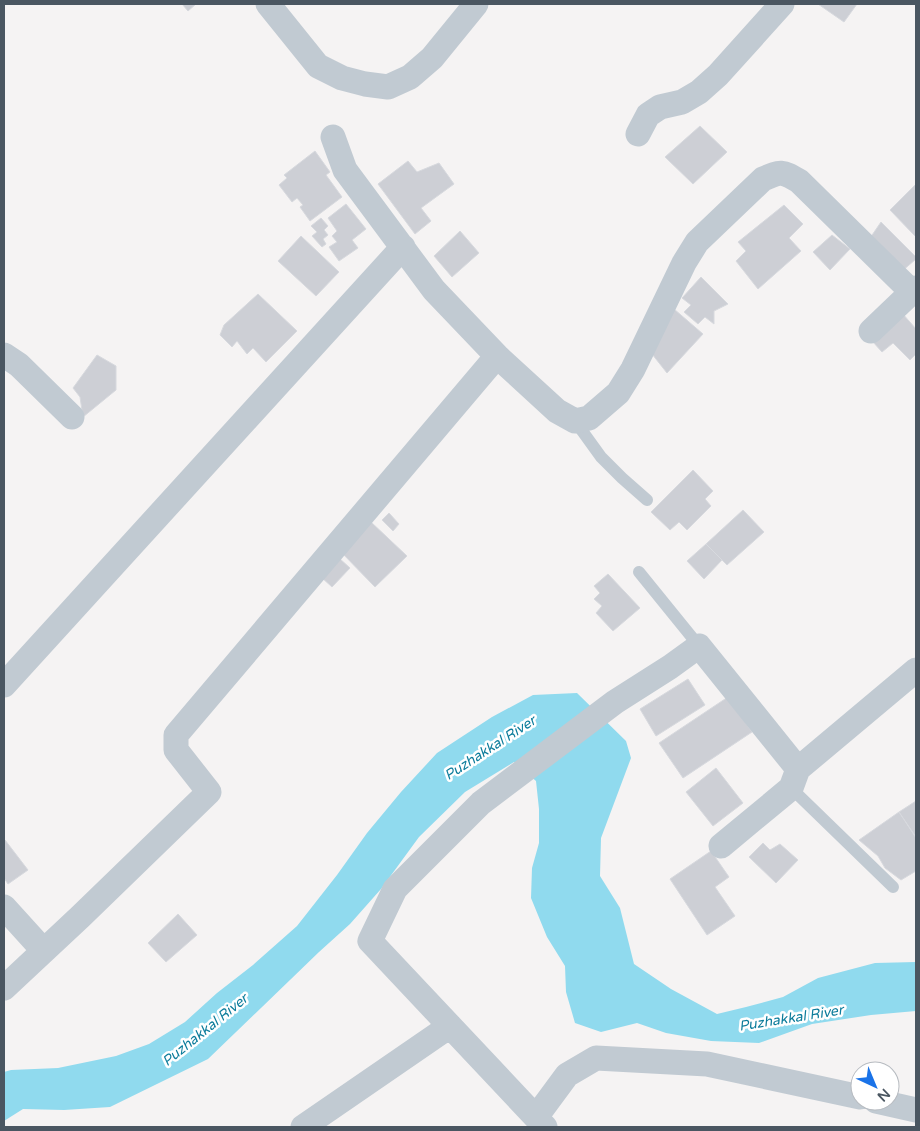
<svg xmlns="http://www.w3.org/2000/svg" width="920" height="1131" font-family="'Varela Round',sans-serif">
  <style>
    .water { fill: #90daee }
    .building { fill: #cdcfd5; stroke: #d7d9de }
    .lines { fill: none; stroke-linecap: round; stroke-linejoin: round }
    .lane { stroke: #c1cad2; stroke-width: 12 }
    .street { stroke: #c1cad2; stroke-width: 25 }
    .labels { text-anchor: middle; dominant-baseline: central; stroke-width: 5; stroke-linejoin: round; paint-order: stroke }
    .water-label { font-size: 14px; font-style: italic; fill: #0c7c9b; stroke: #fff }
  </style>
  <rect width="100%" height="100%" fill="#f5f3f3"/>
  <path class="water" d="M577,693L626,741L631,758L601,838L600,876L620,908L634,964L671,989L717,1014L746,1007L783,997L818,978L875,963L916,962V1011L871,1015L812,1024L759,1043L711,1041L666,1033L637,1023L601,1032L575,1023L566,992L565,966L547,937L531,898L532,868L539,843V809L536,781L514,762L465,792L419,837L381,889L350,924L319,952L208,1059L110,1107L64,1110L23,1109L4,1121V1072L11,1070L58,1068L116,1056L149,1044L185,1022L217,993L253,965L297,926L337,875L367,833L401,792L437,753L492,717L533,695Z"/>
  <path class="building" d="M182,4H196L188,11Z
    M818,4H857L844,22Z
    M700,126L727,152L693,184L665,157Z
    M315,151L330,172L326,175L342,197L310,221L300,207L303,205L297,198L292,202L279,185L287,178L284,175Z
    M408,161L417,172L439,163L454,184L421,208L431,221L415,234L378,184Z
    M915,185L916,187V235L915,236L890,210Z
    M346,204L366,229L352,240L358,248L339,261L329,247L337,242L332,236L337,231L328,218Z
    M784,205L803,224L789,238L801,251L758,289L736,261L746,251L738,242Z
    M321,218L328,226L324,230L328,235L323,239L326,244L322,247L312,236L317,232L311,226Z
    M881,222L916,257V259L901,272L868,241Z
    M460,231L479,253L452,277L434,256Z
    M832,235L850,249L830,270L813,252Z
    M301,236L339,272L316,296L278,261Z
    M701,277L728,304L714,311V324L705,317L698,324L684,312L691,305L682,298Z
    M258,294L297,331L266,362L253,348L247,354L237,341L232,347L220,335L224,325Z
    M674,309L703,334L667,373L652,354Z
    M902,313L916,329V354L910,360L893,343L882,352L873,342Z
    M97,355L116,366V390L83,417L80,397L73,388Z
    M693,470L713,491L705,499L711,506L687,530L679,522L670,530L651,512Z
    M743,510L764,532L727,565L706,544Z
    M389,513L399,524L393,531L382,520Z
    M371,522L407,556L375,587L341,552Z
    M706,544L722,560L704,579L687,561Z
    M339,558L350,568L332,587L321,577Z
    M608,574L640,608L613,631L596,613L602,606L594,599L600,593L594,586Z
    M688,679L705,705L656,736L640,709Z
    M728,697L752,732L683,778L659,743Z
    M716,768L743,803L713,826L686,792Z
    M916,801V837L899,812Z
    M899,812L916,838V871L901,880L885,868L878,856L859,840Z
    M5,840L28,870L8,884L4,878V842Z
    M763,843L770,850L780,844L798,860L776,883L749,857Z
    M711,851L729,877L715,887L735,916L707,935L670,879Z
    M178,914L197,935L166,962L148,943Z"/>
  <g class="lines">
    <path class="lane" d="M575,421L601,457L622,478L647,500
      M639,572L699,646
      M791,788L893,887"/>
    <path class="street" d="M268,4L318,66L342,78L365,84L388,87L410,77L432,58L476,4
      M638,134L648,115L660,107L682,102L699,92L718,75L782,4
      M333,137L345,170L434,290L497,356L557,411L575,421L589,418L618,393L633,369L684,263L697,242L763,179C781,171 782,171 799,181L912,292
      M871,331L916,288
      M4,355L19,365L72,417
      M4,685L403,247
      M721,846L791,788L798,769
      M4,907L43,950
      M4,988L80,917L209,792L176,750V735L497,356
      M876,1101L916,1110
      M536,1117L567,1075L596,1058L707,1064L860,1097
      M303,1127L450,1026
      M545,1127L370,941L395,889L481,803L615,702L670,667L699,646L798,769L916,670"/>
  </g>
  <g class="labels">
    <g class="water-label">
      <text transform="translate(490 748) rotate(-33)">Puzhakkal River</text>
      <text transform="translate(791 1018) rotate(-9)">Puzhakkal River</text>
      <text transform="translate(205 1030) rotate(-39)">Puzhakkal River</text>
    </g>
  </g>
  <rect width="920" height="1131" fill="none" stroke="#4a5661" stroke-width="10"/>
  <g transform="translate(875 1086) rotate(136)"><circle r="24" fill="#ffffff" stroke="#b7bbc0"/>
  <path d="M0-4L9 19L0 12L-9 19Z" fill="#1a73e8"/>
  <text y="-8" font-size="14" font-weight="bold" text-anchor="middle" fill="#4a5661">N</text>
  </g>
</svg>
